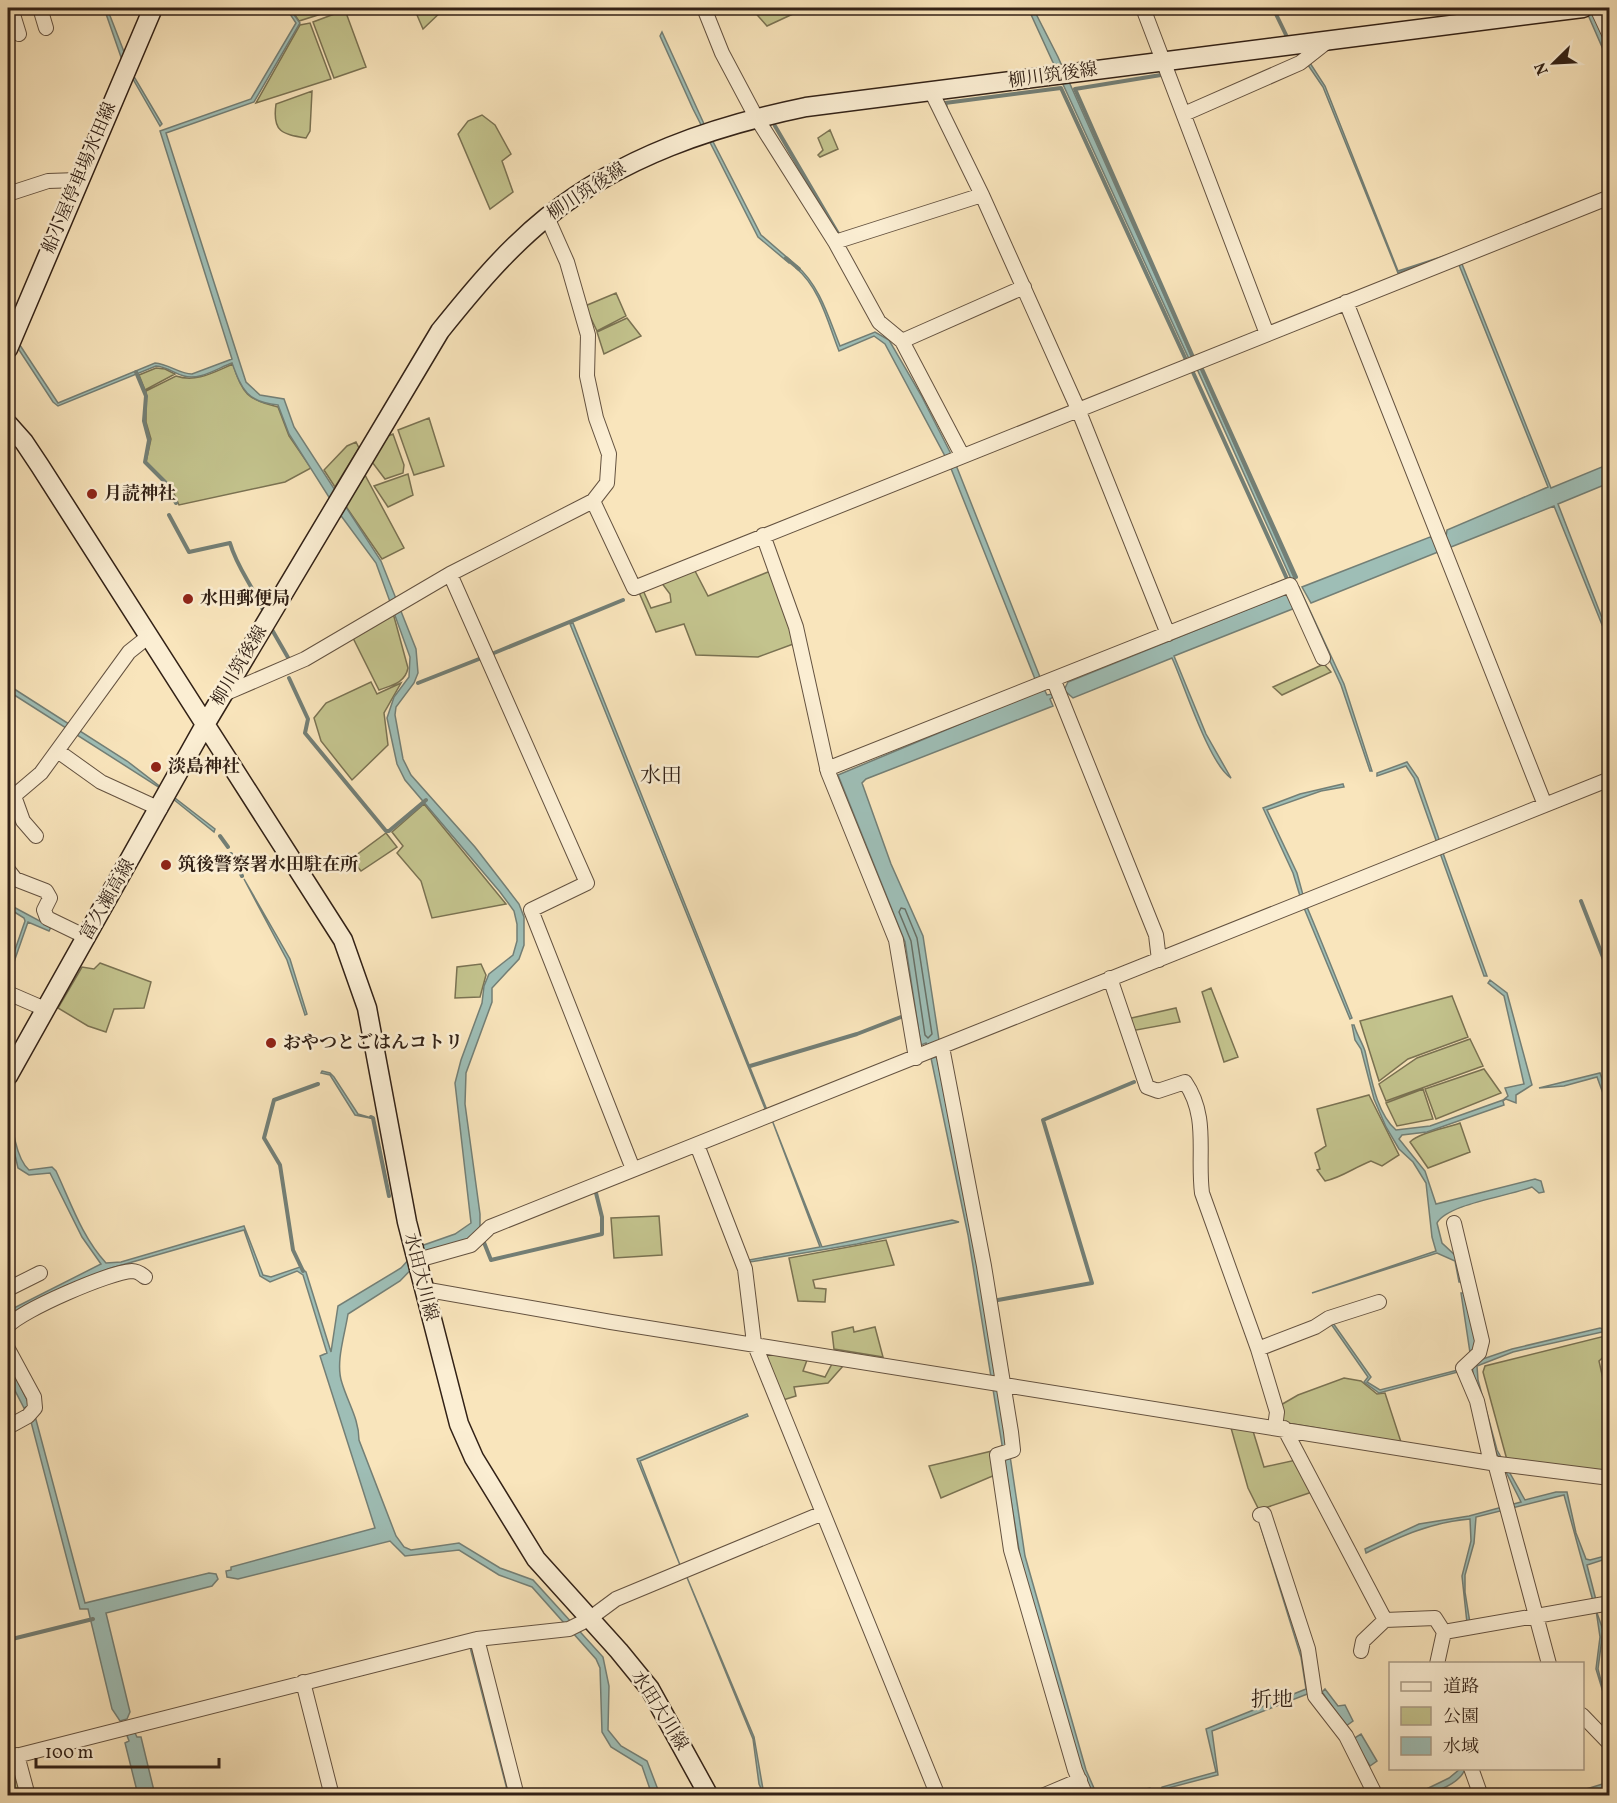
<svg xmlns="http://www.w3.org/2000/svg" width="1617" height="1803" font-family="Vollkorn,'Noto Serif JP',serif">
  <style>
    .green { fill: #c3c38d; stroke: #7a7252; stroke-width: 1.5 }
    .water { fill: #9ebeb6; stroke: #737f76; stroke-width: 1.5 }
    .lines { fill: none; stroke-linecap: round; stroke-linejoin: round }
    .shore { stroke: #687066; stroke-width: 1.5 }
    .stream { stroke: #737f76; stroke-width: 4 }
    .street-casing { stroke: #645240; stroke-width: 16 }
    .secondary-casing { stroke: #322116; stroke-width: 21 }
    .street { stroke: #fbeed3; stroke-width: 14 }
    .secondary { stroke: #fbeed3; stroke-width: 18 }
    .poi-dot { fill: #8f2418; stroke: #fbeed3; stroke-width: 2 }
    .labels { text-anchor: middle; dominant-baseline: central; stroke-width: 5; stroke-linejoin: round; paint-order: stroke }
    .street-label { font-size: 18px; fill: #322116; stroke: #fbeed3 }
    .poi-label { font-size: 18px; font-weight: bold; fill: #322116; stroke: #fbeed3; text-anchor: start }
    .quarter-label { font-size: 21px; fill: #322116; stroke: #fbeed3 }
  </style>
  <rect width="100%" height="100%" fill="#f9e5bc"/>
  <filter id="stains"><feTurbulence type="fractalNoise" baseFrequency=".00333" numOctaves="4"/><feColorMatrix values="0 0 0 0 .2 0 0 0 0 .09 0 0 0 0 .02 0 0 0 .5 -.17"/></filter>
  <radialGradient id="worn" r=".72"><stop offset=".6" stop-color="#630" stop-opacity="0"/><stop offset="1" stop-color="#630" stop-opacity=".3"/></radialGradient>
  <path class="green" d="M290,8H340L299,21Z
    M414,8H445L423,29Z
    M751,8H793L795,13L767,26Z
    M345,10L366,67L334,78L313,22Z
    M310,23L331,79L256,103L300,25Z
    M312,91L310,131L306,138C282,134 272,132 276,104Z
    M482,115L495,125L511,154L502,161L513,192L490,209L458,134L468,121Z
    M830,130L838,149L820,157L818,155L823,150L818,138Z
    M616,293L626,316L597,331L585,306Z
    M627,318L641,336L604,354L597,332Z
    M233,364C242,394 248,400 278,407L289,436L311,468L285,482L179,505L171,487L146,462L151,439L146,422V391L176,376C196,383 214,372 233,364Z
    M156,368L165,369L175,374L145,390L139,375Z
    M429,418L444,466L414,475L398,430Z
    M393,434L404,465L403,473L385,479L372,462L385,437Z
    M356,442L359,448L335,487L324,470L347,446Z
    M408,474L413,495L388,507L374,486Z
    M365,475L404,548L382,559L345,505Z
    M694,569L708,596L773,570L796,643L758,657L696,655L684,624L656,632L638,590L642,588L651,608L671,602L670,594L661,582Z
    M393,613L408,668C405,683 392,685 379,690L353,638Z
    M1324,664L1331,672L1282,695L1273,687Z
    M371,682L377,694L401,683L384,713L388,745L352,780L321,741L314,718L326,703Z
    M424,804L506,904L432,918L421,881L397,853L403,846L392,832Z
    M386,833L397,847L361,871L351,859Z
    M100,963L151,982L144,1008L114,1009L106,1032L88,1026L58,1008L82,967L94,969Z
    M481,964L486,975L480,997L455,998L457,967Z
    M1211,988L1238,1057L1224,1062L1202,992Z
    M1452,996L1468,1037L1408,1059L1379,1081L1360,1021Z
    M1176,1008L1180,1022L1131,1031L1127,1019Z
    M1470,1039L1483,1066L1386,1101L1379,1084L1417,1058Z
    M1484,1069L1501,1093L1436,1119L1425,1089Z
    M1423,1089L1433,1119L1397,1126L1386,1103Z
    M1369,1095L1399,1155L1382,1166L1371,1161C1355,1167 1341,1178 1325,1181L1317,1170L1320,1169L1315,1153L1326,1146L1317,1109Z
    M1460,1123L1470,1152L1428,1168L1410,1142C1418,1133 1447,1128 1460,1123Z
    M659,1216L662,1255L614,1258L611,1218Z
    M886,1240L894,1265L813,1280L815,1288L826,1289L825,1302L798,1301L789,1258Z
    M853,1327L854,1332L875,1327L883,1357L834,1349L832,1332Z
    M1605,1336L1609,1342V1352L1599,1361L1609,1406V1472L1507,1460L1483,1372L1485,1366Z
    M769,1353L807,1360L803,1371L825,1377L833,1362L843,1366L828,1383L794,1387L796,1396L783,1400L766,1357Z
    M1344,1378L1361,1381L1377,1394L1385,1393L1401,1442L1281,1422L1279,1406L1298,1395Z
    M1231,1428L1253,1431L1264,1467L1296,1460L1315,1491L1259,1510L1248,1488Z
    M992,1451L995,1475L941,1498L929,1466Z
    M15,1761L24,1795L8,1796V1763Z"/>
  <path class="water" d="M104,8H107L133,75L162,124L160,126L122,60Z
    M286,8H289L300,23L254,102L166,133L246,382L260,395L284,399L294,427L381,561L416,649L418,673L414,683L396,707L395,715L403,759L411,775L475,847L519,904L524,917V945L519,959L492,988V1002L466,1073L465,1104L480,1214V1231L468,1243L425,1255L400,1281L348,1314C345,1334 335,1363 342,1383C348,1403 359,1419 359,1440L396,1536L404,1547L411,1550L459,1543L500,1568L533,1580L603,1657L609,1686L608,1730L621,1746L647,1761L660,1795H652L642,1766L611,1747L602,1732L600,1668L596,1659L532,1587L499,1575L459,1550L405,1556L390,1541L238,1579L227,1577L226,1571L231,1570V1567L375,1528L320,1356L327,1353L303,1275L297,1271L270,1282L260,1276L244,1230L108,1269L8,1319V1311L101,1264L82,1237L50,1173L29,1175L18,1168L8,1125V1092C11,1113 13,1156 29,1170L52,1167L56,1171C71,1203 82,1237 106,1263L121,1262L244,1226L263,1275L271,1277L300,1267L306,1272L331,1352L338,1306L401,1268L421,1246L455,1234L471,1223L455,1083L461,1060L482,1003L484,986L489,974L513,955L517,941V924L514,911L500,892L405,780L397,764L387,718L394,697L409,677L410,657L376,563L339,513L289,434L278,405C247,402 242,390 232,363C218,368 199,381 184,376C173,373 168,367 156,366L58,406L53,402L8,333V327L58,403L155,363C169,364 179,374 192,374L232,359L160,131L251,99L296,23Z
    M1028,8H1033L1058,57L1192,358L1200,368L1295,580L1292,581L1197,369L1189,359Z
    M1585,8H1591L1609,50V63Z
    M662,32L705,126L761,235L790,260L789,263L758,237L693,109L660,36Z
    M1310,63L1325,86L1398,271L1456,252L1398,273L1323,87L1308,65Z
    M1462,264L1551,488L1609,464V483L1558,504L1609,636V642L1554,506L1451,547L1446,537L1447,530L1548,487L1459,265Z
    M797,266C820,286 829,319 840,346L875,332L889,340L921,395L951,454L945,456L885,344L874,336L839,351C828,323 820,288 796,268Z
    M956,465L1040,677L1035,679L950,466Z
    M1430,537L1436,541L1438,552L1311,603L1302,587Z
    M1299,587L1344,684L1372,771H1370L1341,685L1296,588Z
    M1288,593L1295,608L1174,656L1206,734L1231,778C1209,764 1184,684 1172,658L1073,698L1064,690L1068,682Z
    M573,623L767,1110L766,1111L570,624Z
    M8,685L127,761L215,829L214,832L157,786L8,691Z
    M1044,689L1047,695L1052,694L1053,697L1050,699L1053,706L866,779L862,783L891,864L923,936L939,1040L927,1047L926,1043L921,1045L905,942L838,775Z
    M1407,762L1418,778L1440,842L1437,843L1414,778L1406,766L1377,776V773Z
    M1343,784L1344,787L1321,791L1267,810L1297,873L1303,895L1300,896L1293,873L1263,808L1300,794Z
    M1440,853H1443L1487,976H1484Z
    M244,879L290,959L307,1014L305,1015L287,960Z
    M8,904L51,927L49,931L28,922L8,979V970L25,921L24,918L8,908Z
    M1307,907C1323,945 1337,980 1352,1018L1350,1019L1304,908Z
    M1490,980L1507,993L1532,1085L1516,1095V1103L1506,1099L1503,1101L1504,1105L1427,1132L1402,1135L1399,1139L1425,1171L1436,1204L1535,1179L1541,1181L1544,1192L1539,1193L1532,1187C1510,1196 1447,1204 1437,1223L1442,1243L1458,1258L1464,1282H1459L1455,1261L1437,1253L1312,1293L1436,1251L1432,1237L1426,1183L1413,1162L1399,1149L1386,1127L1374,1099L1361,1049L1355,1040L1352,1025H1354C1357,1035 1362,1042 1365,1051C1371,1076 1376,1113 1396,1130L1430,1126L1503,1100L1508,1096L1505,1088L1524,1084L1504,996L1488,983Z
    M937,1057L997,1369L1025,1556L1086,1770L1097,1795H1090L1080,1768L1021,1562L968,1235L931,1058Z
    M322,1071L330,1073L334,1077L358,1114L375,1119L355,1115L330,1075L321,1073Z
    M1600,1073L1609,1099V1110L1597,1077L1564,1086L1539,1088Z
    M772,1120L822,1247L952,1220L959,1222L857,1244L750,1262L749,1260L820,1247Z
    M1461,1293H1464L1476,1341L1477,1361L1512,1349L1600,1328L1609,1331V1336L1602,1332L1513,1352L1477,1366L1478,1380L1497,1450L1525,1500L1556,1492H1567L1576,1533L1586,1559L1590,1560L1609,1555V1558L1587,1565L1596,1600L1593,1601L1564,1495L1476,1517L1474,1543L1465,1575V1592L1470,1623H1467L1462,1576L1471,1541L1470,1519C1432,1522 1401,1536 1366,1553L1365,1549L1419,1524L1469,1516L1521,1502L1494,1448L1474,1379Z
    M1333,1323L1371,1377L1367,1382L1380,1390L1458,1370V1372L1379,1393L1364,1382L1368,1377L1331,1324Z
    M8,1362L28,1402L29,1406L24,1408L8,1377Z
    M747,1414L748,1416L640,1461L680,1565L637,1459Z
    M35,1416L85,1603L209,1573L216,1574L218,1579L212,1586L106,1613L130,1712L127,1719L120,1721L112,1709L88,1609H80L30,1418Z
    M1262,1520L1304,1653L1310,1693L1212,1731L1218,1775L1168,1788V1795L1114,1796L1150,1788L1155,1795L1160,1792L1162,1787L1216,1772L1206,1729L1306,1689L1301,1657L1259,1521Z
    M686,1575L754,1737L764,1795L759,1784L753,1739Z
    M1596,1610L1603,1630L1598,1669L1609,1712L1596,1669L1600,1637Z
    M1325,1689L1338,1706L1345,1705L1353,1721L1346,1726L1322,1692Z
    M134,1731L137,1737H141L155,1795H138L125,1743L129,1741L126,1733Z
    M1361,1734L1377,1761L1370,1766L1353,1739Z
    M1460,1769H1465C1459,1786 1428,1795 1412,1796L1449,1778Z
    M1609,1782V1789L1585,1795L1583,1790Z"/>
  <g class="lines">
    <path class="shore" d="M901,908L905,909L917,938L932,1034L928,1038L925,1035L911,941L899,912Z"/>
    <path class="stream" d="M1273,8L1288,39
      M1161,75L1075,89L1193,357L1202,369L1296,577
      M946,108L945,103L1061,88L1187,362
      M775,126L840,237
      M786,258L799,269
      M1191,368L1288,581
      M136,372L146,396L144,421L149,440L145,462L165,482L176,503
      M169,515L189,552L230,543C237,568 253,586 263,610
      M271,628L290,661
      M494,653L623,600
      M289,678L308,719L305,733L386,831H389L426,800
      M418,683L479,659
      M220,836L228,847
      M231,854L242,876
      M1581,901L1610,975
      M750,1066L857,1034L901,1017
      M371,1117L373,1118L389,1196
      M483,1240L491,1260L602,1234V1217L596,1193
      M303,1271L293,1250L280,1165L264,1138L274,1100L318,1084
      M998,1300L1092,1283L1043,1120L1134,1082
      M8,1640L93,1619
      M472,1650L510,1796"/>
    <g class="street-casing">
      <path id="street" d="M11,8L19,34
        M40,8L46,28
        M704,8L722,53L756,117L835,242L879,322L902,341L962,455
        M1143,8L1267,334
        M1597,8L1610,36
        M932,93L982,195L1078,409L1168,634
        M1184,114L1300,63L1328,41
        M1610,118V121
        M8,194L48,181L78,180
        M835,242L982,195
        M1346,302L1545,805
        M902,341L1024,287
        M593,501L634,588L1610,197
        M763,535L796,627L828,772L896,940L916,1058
        M450,574L587,883L531,910L633,1169
        M1054,681L1156,935L1159,960
        M224,694L305,659L450,574L593,501L607,483L609,454L596,418L587,376L588,335L567,262L547,217
        M59,752L101,782L160,809
        M827,769L1290,585L1323,658
        M14,796L23,821L36,836
        M8,801L41,773L129,652L149,636
        M8,870L15,879L46,891L50,898L44,910L47,918L80,934
        M1110,978L1147,1087L1158,1091L1185,1082C1209,1117 1197,1153 1202,1193L1258,1349L1277,1412L1275,1427
        M8,993L45,1009
        M942,1047L984,1266L1011,1432L1013,1450L997,1455L1011,1550L1075,1770L1086,1796
        M697,1145L745,1269L754,1343L938,1796
        M1454,1223L1482,1341L1479,1353L1463,1368L1477,1401L1491,1463
        M425,1258L471,1245L490,1227L1610,779
        M8,1289L40,1273
        M423,1289L611,1322L1491,1463L1610,1478
        M8,1326C22,1310 110,1272 132,1271C138,1271 141,1274 145,1277
        M8,1349L34,1397L35,1408L28,1416L8,1427
        M1258,1349L1315,1327L1329,1318L1379,1302
        M1284,1428L1385,1620L1435,1618L1444,1632
        M1495,1463L1549,1664
        M1260,1515L1264,1514L1308,1649L1315,1696L1346,1736L1376,1796
        M1444,1632L1610,1603
        M477,1639L517,1796
        M1361,1651L1363,1641L1385,1620
        M1437,1664L1444,1632
        M303,1682L332,1796
        M1582,1715L1610,1744
        M17,1755L28,1796
        M8,1758L477,1639L569,1629L589,1619L616,1599L823,1513
        M1471,1768L1481,1796
        M1042,1796L1080,1780
        M1603,1796L1610,1794"/>
    </g>
    <g class="secondary-casing">
      <path id="secondary" d="M8,349L153,8
        M8,424L24,442L40,466L343,940L367,1008L407,1222L459,1424L474,1458L536,1559L619,1651L650,1689L709,1796
        M8,1076L206,723L440,331C473,290 506,250 547,217C621,157 714,126 806,107L1583,8"/>
    </g>
    <use href="#street" class="street"/>
    <use href="#secondary" class="secondary"/>
  </g>
  <g class="poi-dot">
    <circle cx="92" cy="494" r="6"/>
    <circle cx="188" cy="599" r="6"/>
    <circle cx="156" cy="767" r="6"/>
    <circle cx="166" cy="865" r="6"/>
    <circle cx="271" cy="1043" r="6"/>
  </g>
  <g class="labels">
    <g class="street-label">
      <text transform="translate(1053 76) rotate(-8)">柳川筑後線</text>
      <text transform="translate(80 178) rotate(-67)">船小屋停車場水田線</text>
      <text transform="translate(587 192) rotate(-33)">柳川筑後線</text>
      <text transform="translate(240 666) rotate(-59)">柳川筑後線</text>
      <text transform="translate(108 900) rotate(-60)">富久瀬高線</text>
      <text transform="translate(420 1277) rotate(76)">水田大川線</text>
      <text transform="translate(659 1711) rotate(58)">水田大川線</text>
    </g>
    <g class="poi-label">
      <text x="104" y="494">月読神社</text>
      <text x="200" y="599">水田郵便局</text>
      <text x="168" y="767">淡島神社</text>
      <text x="178" y="865">筑後警察署水田駐在所</text>
      <text x="283" y="1043">おやつとごはんコトリ</text>
    </g>
    <g class="quarter-label">
      <text x="661" y="776">水田</text>
      <text x="1272" y="1700">折地</text>
    </g>
  </g>
  <rect width="1617" height="1803" fill="none" stroke="#f9e5bc" stroke-width="30"/>
  <rect x="9" y="9" width="1599" height="1785" fill="none" stroke="#322116" stroke-width="3"/>
  <rect x="15" y="15" width="1587" height="1773" fill="none" stroke="#322116" stroke-width="1.5"/>
  <rect x="1389" y="1662" width="195" height="108" fill="#fbeed3" stroke="#ab9c87" stroke-width="1.5"/>
  <rect x="1401" y="1682" width="30" height="9" fill="#fbeed3" stroke="#ab9c87" stroke-width="1.5"/>
  <text x="1443" y="1692" font-size="18" fill="#322116">道路</text>
  <rect x="1401" y="1707" width="30" height="18" fill="#c3c38d" stroke="#ab9c87" stroke-width="1.5"/>
  <text x="1443" y="1722" font-size="18" fill="#322116">公園</text>
  <rect x="1401" y="1737" width="30" height="18" fill="#9ebeb6" stroke="#ab9c87" stroke-width="1.5"/>
  <text x="1443" y="1752" font-size="18" fill="#322116">水域</text>
  <g transform="translate(1554 63) rotate(246)" stroke="#fbeed3" stroke-width="4.5" paint-order="stroke">
  <path d="M0-4.5L10 22L0 15L-10 22Z" fill="#322116"/>
  <text y="-9" font-size="16" font-weight="bold" text-anchor="middle" fill="#322116">N</text>
  </g>
  <path d="M36 1758v9h183v-9" fill="none" stroke="#322116" stroke-width="3"/>
  <text x="45" y="1758" font-size="18" fill="#322116" stroke="#fbeed3" stroke-width="4.5" paint-order="stroke">100 m</text>
  <rect width="100%" height="100%" filter="url(#stains)"/>
  <rect width="100%" height="100%" fill="url(#worn)"/>
</svg>
